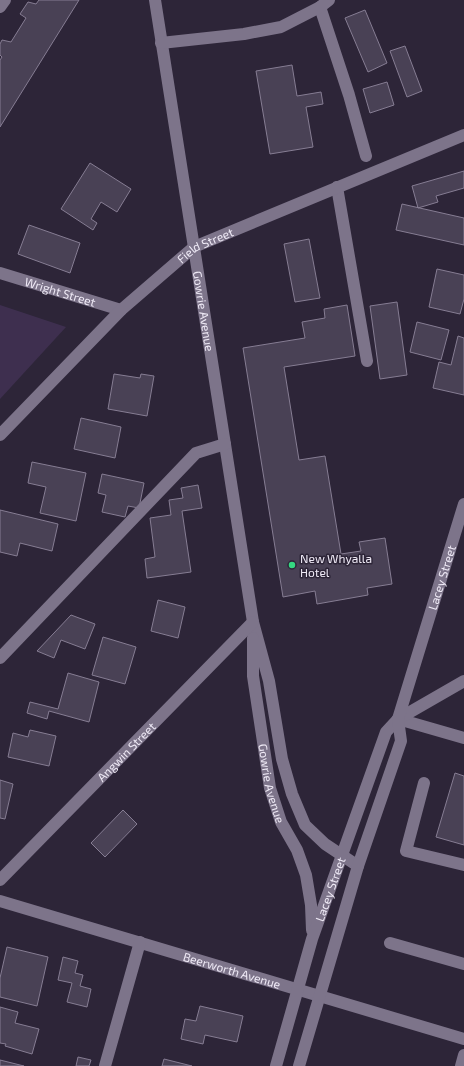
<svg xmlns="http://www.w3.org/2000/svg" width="464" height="1066" font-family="'Exo 2',sans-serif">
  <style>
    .green { fill: #3e2f4f }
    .building { fill: #494155; stroke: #867d93 }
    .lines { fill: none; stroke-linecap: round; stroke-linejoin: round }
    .minor { stroke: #7d748a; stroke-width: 12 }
    .poi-dot { fill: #35d881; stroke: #2d2538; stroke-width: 1.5 }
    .labels { text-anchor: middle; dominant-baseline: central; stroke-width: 3; stroke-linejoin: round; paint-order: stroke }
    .street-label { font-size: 12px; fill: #efeaf6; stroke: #2d2538 }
    .poi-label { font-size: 12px; fill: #efeaf6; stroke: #2d2538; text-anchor: start }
  </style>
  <rect width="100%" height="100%" fill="#2d2538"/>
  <path class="green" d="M0,305L66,327L0,399Z"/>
  <path class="building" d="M39,0H79L0,127V60L2,57L0,55V44L2,40L11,42L26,18L20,14L28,2L36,4Z
    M365,10L387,63L368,72L345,18Z
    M405,46L422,91L407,97L390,51Z
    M292,65L297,96L321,92L323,104L306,107L313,147L270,154L256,71Z
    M387,82L394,105L370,113L363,89Z
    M90,163L131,189L117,212L101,202L91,219L97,223L93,230L61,209Z
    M464,171V188L436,196L438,202L418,208L412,186Z
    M402,204L464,218V245L396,230Z
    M29,225L80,243L70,273L18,254Z
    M309,239L320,298L295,302L284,244Z
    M437,269L464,275V299L460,314L429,307Z
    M397,302L407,375L380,379L370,306Z
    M347,305L355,356L284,367L299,460L325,456L341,554L361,551L359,542L385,538L392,584L367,588L368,595L317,604L315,591L283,597L243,348L305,338L302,322L325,318L324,309Z
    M417,322L449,330L441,360L410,352Z
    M458,336L464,338V395L433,388L439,362L451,365Z
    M114,374L140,378L141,374L154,376L147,416L108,409Z
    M81,418L121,427L115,458L74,449Z
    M32,462L86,473L76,521L40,513L46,487L28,483Z
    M102,474L144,483L139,508L128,506L125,517L102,512L106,495L98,493Z
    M198,485L202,508L182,511L191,572L147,578L145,559L155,557L150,518L171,515L169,500L183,498L181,488Z
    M0,510L58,524L52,551L20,543L17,556L0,552Z
    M158,600L185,607L178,638L151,631Z
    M71,615L95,624L85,649L61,640L54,658L37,651Z
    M103,637L136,647L125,684L92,675Z
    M68,673L99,682L89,722L49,711L47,719L27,713L30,702L58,709Z
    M30,730L56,736L49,766L8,757L13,733L28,737Z
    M455,773L464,776V845L436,837Z
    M0,780L13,784L5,819L0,818Z
    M123,810L137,824L105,857L91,843Z
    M7,947L48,957L37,1006L0,997V978Z
    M63,957L78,961L75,973L83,975L80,986L91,989L87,1007L67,1002L72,983L58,980Z
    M200,1006L243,1016L237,1042L205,1035L203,1044L181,1039L185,1019L196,1021Z
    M0,1007L18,1012L15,1023L39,1029L32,1054L5,1046L6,1044L0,1043Z
    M78,1057L91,1060L89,1066H76Z
    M164,1059L192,1066H162Z
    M0,1060L24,1066H0Z"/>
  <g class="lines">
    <g class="minor">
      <path id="s1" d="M155,0L253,622L269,681L282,759L292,794L305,825L325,844L358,866"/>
      <path d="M0,7L5,0"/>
      <path d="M320,7L349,95L366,156"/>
      <path d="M161,43L244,34L281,27L320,7L329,0"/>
      <path d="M337,187L367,361"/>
      <path id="s2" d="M0,273L121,310"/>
      <path id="s3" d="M0,435L121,310L194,247L464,135"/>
      <path id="s4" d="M253,638V676L270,788L281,822L297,850L306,875L311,905L312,930"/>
      <path d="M0,658L196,453L225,444"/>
      <path d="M398,719L464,738"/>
      <path d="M424,783L406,851L464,865"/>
      <path id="s5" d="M0,880L253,622"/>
      <path id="s6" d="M0,901L464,1039"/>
      <path d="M390,943L464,964"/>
      <path d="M105,1066L140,942"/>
      <path id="s7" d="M276,1066L312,939L386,732L398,719L464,681"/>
      <path id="s8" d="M299,1066L358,866L401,741L398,719L464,504"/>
      <path d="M461,1066L464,1055"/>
    </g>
  </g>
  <circle class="poi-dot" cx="292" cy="565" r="4"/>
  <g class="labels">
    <g class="street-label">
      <text stroke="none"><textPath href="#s3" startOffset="281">Field Street</textPath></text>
      <text stroke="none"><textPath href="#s2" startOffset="63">Wright Street</textPath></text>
      <text stroke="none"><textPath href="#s1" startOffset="315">Gowrie Avenue</textPath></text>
      <text stroke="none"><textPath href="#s8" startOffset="511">Lacey Street</textPath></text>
      <text stroke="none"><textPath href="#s5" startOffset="180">Angwin Street</textPath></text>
      <text stroke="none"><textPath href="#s4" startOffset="147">Gowrie Avenue</textPath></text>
      <text stroke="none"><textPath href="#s7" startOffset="185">Lacey Street</textPath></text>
      <text stroke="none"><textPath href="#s6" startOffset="242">Beerworth Avenue</textPath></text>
    </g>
    <g class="poi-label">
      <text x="300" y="558">New Whyalla<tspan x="300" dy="14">Hotel</tspan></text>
    </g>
  </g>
</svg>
